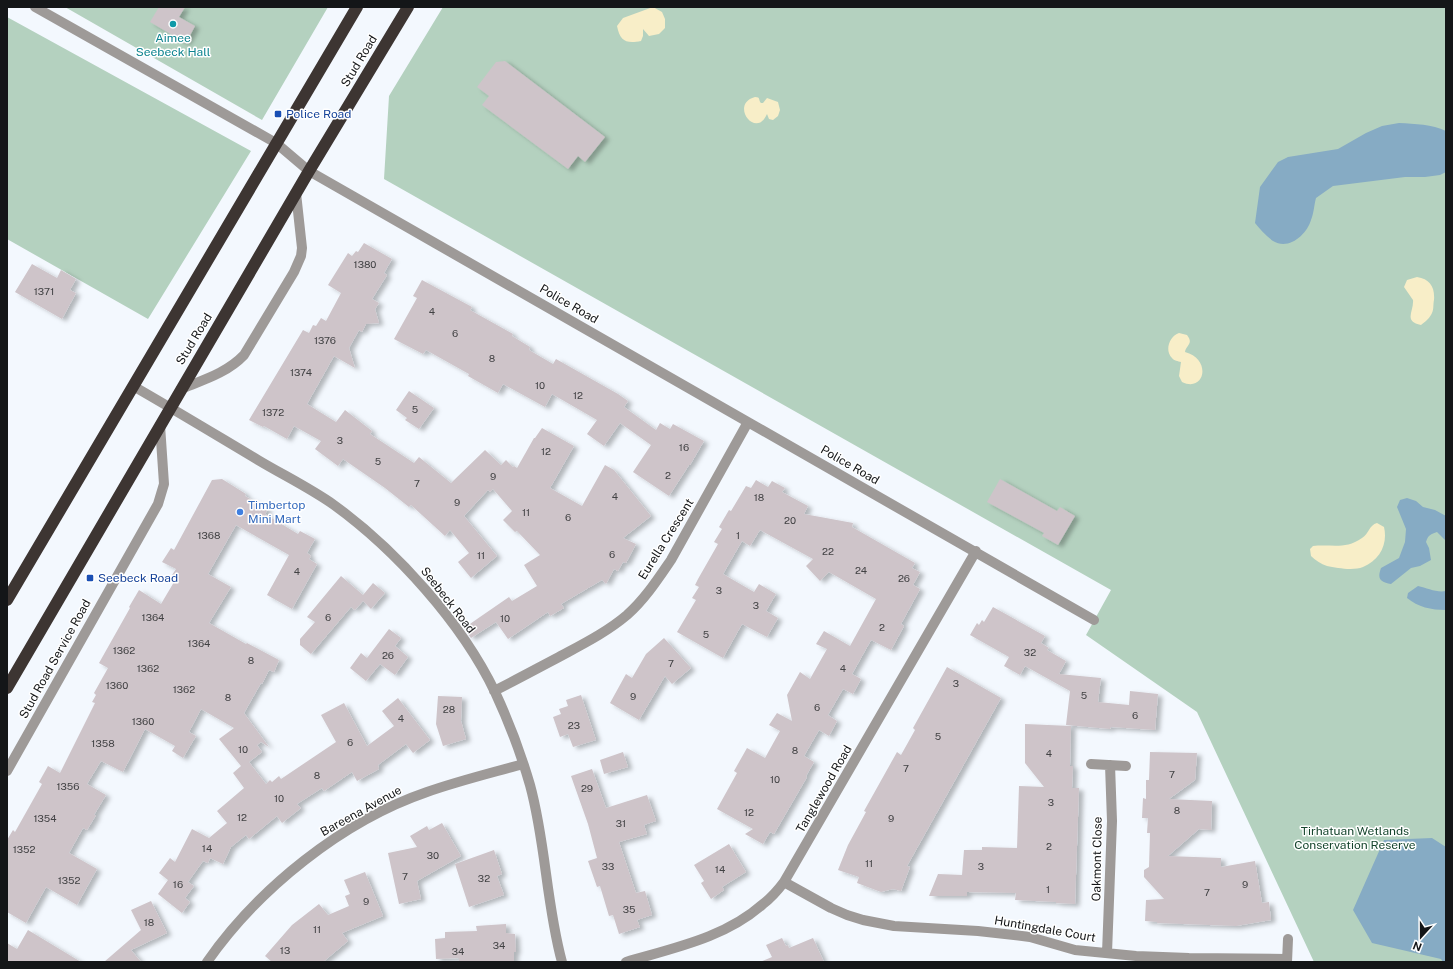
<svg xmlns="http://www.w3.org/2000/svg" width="1453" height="969" font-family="'Public Sans',sans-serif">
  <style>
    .green { fill: #b4d1bf }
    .sand { fill: #f8eec8 }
    .water { fill: #86abc4 }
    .building { fill: #cec4c9; filter: url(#shadow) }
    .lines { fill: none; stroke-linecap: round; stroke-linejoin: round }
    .minor { stroke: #9e9a98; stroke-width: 10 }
    .highway { stroke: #3d3532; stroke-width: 12 }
    .culture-dot { fill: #0f9aa8; stroke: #fff; stroke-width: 1.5 }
    .transit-dot { fill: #1a4fb4; stroke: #fff; stroke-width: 1.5 }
    .shop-dot { fill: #3f7fe0; stroke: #fff; stroke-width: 1.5 }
    .labels { text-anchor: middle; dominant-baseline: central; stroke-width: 3; stroke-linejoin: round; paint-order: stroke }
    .number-label { font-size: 10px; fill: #424244 }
    .culture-label { font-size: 12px; fill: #0d838f; stroke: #fff }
    .street-label { font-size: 12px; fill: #141618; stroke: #fff }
    .transit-label { font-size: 12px; fill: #164399; stroke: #fff; text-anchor: start }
    .shop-label { font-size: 12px; fill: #366cbe; stroke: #fff; text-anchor: start }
    .park-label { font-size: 12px; fill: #14442c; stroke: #fff }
  </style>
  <defs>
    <filter id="shadow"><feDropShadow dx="4.5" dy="2.5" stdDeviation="2" flood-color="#0004"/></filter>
  </defs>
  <rect width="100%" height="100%" fill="#f3f8fe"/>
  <path class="green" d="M65,7H328L262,120Z
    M443,7H1446V962H1314L1197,712L1086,635L1111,590L384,179L389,96Z
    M7,17L251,151L148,319L7,239Z"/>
  <path class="sand" d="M653,7L662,12L665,19V28L659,34L649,36L643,29V36L641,41C626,44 620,41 617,26L623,18Z
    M755,97C761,97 758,100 761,103H763L767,98L778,102L780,110L778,116L773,120L769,119L767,114C756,140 729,104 755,97Z
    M1417,277C1430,279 1435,287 1434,300C1433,304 1434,309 1432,313C1430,318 1425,322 1421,325C1403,321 1414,312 1413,300L1404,287L1407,280Z
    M1179,333L1187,335C1194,344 1186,345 1185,352C1212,359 1205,393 1182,382L1179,376L1181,362C1178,361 1174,361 1172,358C1164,350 1170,336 1179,333Z
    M1377,523L1384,527C1388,544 1380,560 1363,567C1353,571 1337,568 1327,566C1321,564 1315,560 1311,556L1310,549L1313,546C1332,544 1345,550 1362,538C1369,534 1369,525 1377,523Z"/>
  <path class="water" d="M1399,123C1415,124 1432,124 1446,131V172L1440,175L1425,177H1405L1333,186L1316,198C1314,205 1314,213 1311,220C1307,234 1289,251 1273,241C1266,236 1260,229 1255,223L1260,187L1278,162L1288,157L1338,149L1366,133L1382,126Z
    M1407,498L1416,501L1423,507L1435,510L1446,516V541L1437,532C1431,534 1428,535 1426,542L1429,548L1431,560L1420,566L1411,568L1391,584C1380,582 1377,579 1381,568L1399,558L1405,542L1406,529L1397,507L1400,500Z
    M1418,586C1427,588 1437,593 1446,591V610C1431,610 1418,607 1407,598L1408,593Z
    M1432,838L1446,847V962H1443L1441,959L1372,943L1353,910L1384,840Z"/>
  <path class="building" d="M159,7H185L179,17L195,26L186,43L150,22Z
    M505,61L605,137L585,162L578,156L568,169L482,105L489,96L477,87L496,62Z
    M364,243L392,259L384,273L387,275L372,299L379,303L375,309L379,323L366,324L362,332L359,330L349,348L355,368L334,356L307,404L336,422L345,410L372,431L370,434L414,463L419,457L451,483L485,450L501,465L506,460L513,467L514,466L517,468L534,438H535L542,428L574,446L550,488L582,506L605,465L614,470L651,516L623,538L636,544L626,563L623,562L618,571L614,569L606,584L602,580L561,604L564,608L550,616L548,612L508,639L496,622L471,638L464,628L509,597L512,601L537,586L524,565L540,555L517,531L515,532L503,520L512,511L493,489L490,492L488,490L464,516L497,556L471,578L458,562L469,553L450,530L445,536L411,505L409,507L385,488L343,459L338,466L315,449L321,441L294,426L287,439L264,426L263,427L249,420L303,330L309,333L313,325L316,326L321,318L326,321L341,293L328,285L348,253L352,256L356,251L358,252Z
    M32,264L57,278L61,270L76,279L70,290L76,293L62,319L15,292Z
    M422,280L472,307L470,310L513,334L512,336L530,347L529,350L553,364L556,359L618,394L628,401L624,407L656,430L660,423L670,429L673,424L704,441L690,465H689L669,496L633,472L651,445L620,423L604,446L587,434L597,420L552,394L545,407L503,384L498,393L468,376L469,374L426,350L423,354L394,339L417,298L413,296Z
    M409,391L434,408L419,429L405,420L407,418L396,410Z
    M222,479L246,494L245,496L268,509L265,514L298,534L300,531L315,539L307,553L311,556L309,559L317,564L292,609L267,595L289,555L236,525L208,574L231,587L209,623L246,644L247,643L279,660L274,672L269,670L262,684L261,683L244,713L269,747L261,742L257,745L262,752L249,762L266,784L270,780L272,782L279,776L281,779L336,742L321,715L344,703L367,746L394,726L382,711L398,698L430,740L413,753L406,744L378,765L379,769L357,781L352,772L324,791L322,788L297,804L301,808L282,823L277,816L249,839L246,835L231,847L223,864L210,858L208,863L203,861L188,882L194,886L185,898L190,902L182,913L158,894L168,880L159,873L170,858L175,862L192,829L209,838L227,823L217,811L244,788L233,773L241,766L219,739L234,728L201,709L189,732L196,736L183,758L172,751L175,746L145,729L123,772L101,761L87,784L106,795L94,815H96L87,830L83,828L69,853L97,869L77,905L46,887L26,923L7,912V840L13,830L15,832L42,784L39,782L48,766L60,773L95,703L92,702L96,695L94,693L108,668L99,663L130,608L129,607L139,590L161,604L177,577L172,575L176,569L162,562L171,548L174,550L212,480Z
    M1000,479L1057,511L1060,507L1075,516L1058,545L1042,536L1044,533L987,502Z
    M756,480L768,487L772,481L785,488L782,492L808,506L804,514L853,523L852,527L915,563L912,568L920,572L913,585L920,589L901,624L904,626L891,650L871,640L852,674L861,679L853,694L843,689L828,715L837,721L829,736L819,730L804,756L814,762L806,776L807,777L774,834L770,832L763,844L745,834L753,829L717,809L737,773L734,771L747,748L765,758L780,731L769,725L777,713L792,721L787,695L800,672L810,679L827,649L816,644L824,631L850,646L876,599L829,572L820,581L806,566L813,559L760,530L750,546L742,541L723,574L754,592L759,584L776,594L766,611L778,618L767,637L742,624L723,658L677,632L696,600L692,598L699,587L695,585L698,579L718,544L714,542L722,529L719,527L729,510L731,511L746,486L751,488Z
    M341,576L363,595L373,583L385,593L371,609L363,601L355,610L351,607L311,654L300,645V639L315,622L307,617Z
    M993,607L1045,636L1041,643L1049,648L1047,650L1066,661L1059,674L1101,678L1098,702L1129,705L1130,691L1158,694L1155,730L1111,727L1110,729L1066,725L1070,691L1025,666L1020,675L1004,666L1009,657L970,635L977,623L979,625L982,620L984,622Z
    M389,629L401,638L395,646L408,657L395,675L380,664L366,681L350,668L361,653L367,658Z
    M664,638L691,668L672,684L665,676L639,720L610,703L626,674L632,678L646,654Z
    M947,667L1001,698L907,866L910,867L901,891L893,889L881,892L857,883L859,877L838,870L848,845L866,812L864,811L897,752L901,755L915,730L913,728Z
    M581,695L596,740L573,747L568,734L560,737L553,717L561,714L559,709L568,706L566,700Z
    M438,696L462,697L461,721L466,739L443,746L436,724Z
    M1025,724L1071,726L1070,766H1073L1072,788H1079L1075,904L1056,903V902L1015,900L1016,893L967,892V896H929L938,874L962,875L964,850H982V847L1017,848L1019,786L1044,787L1025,763Z
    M623,752L628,767L604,774L600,760Z
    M1150,752L1197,753L1195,780L1169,799L1212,801L1211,830L1199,829L1168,856L1221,858V867L1255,861L1262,903L1269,902L1271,920L1236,926L1157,923V922L1145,921L1146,900L1164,899L1144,877V870L1149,867L1150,833H1147L1148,818H1142L1143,798L1146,799V780H1149Z
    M592,769L606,808L647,795L656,821L644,825L647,834L619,842L636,893L645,891L652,915L637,920L640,927L619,934L613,915L609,916L600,886L597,887L588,861L597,858L588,824L571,776Z
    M442,823L461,856L417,881L421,899L399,904L388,853L417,847L410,836L427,826L429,830Z
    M729,844L746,872L722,887L724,890L711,899L701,883L704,881L694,865Z
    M494,850L502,874L497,876L504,895L469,907L455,864Z
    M365,872L383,916L342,933L348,941L323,962H272L265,956L292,925L319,904L328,915L349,906L345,896L350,894L344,880Z
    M151,901L167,933L131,950L141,962H104L141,930L131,910Z
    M506,924V933L515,934L516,952H514V962H459V958L436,959L435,939L445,938V932L477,931L476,926Z
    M28,930L81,962H7V943L17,949Z
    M782,938L786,946L788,945L789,948L813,938L824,962H760L772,957L766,945Z"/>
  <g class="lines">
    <path class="minor" d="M35,7L276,143L309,171L1094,620
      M133,386C175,410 216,435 258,460C283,475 310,488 334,505C396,550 462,623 495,692C509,722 521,754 530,785C546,843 546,904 562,962
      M181,389C203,380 227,373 244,355L294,272L301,256L302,248L296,193
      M494,691C516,680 538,668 559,657C583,644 607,632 627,615C645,599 658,579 671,560L748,422
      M1091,764L1126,766
      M7,771L158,504L164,484L160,425
      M784,882L831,908L847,915L863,920L894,926L978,931L1005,934L1030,937L1075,950L1136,956L1189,958L1287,959
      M1107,953L1112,821L1110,765
      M207,962C258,889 342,821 427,792C458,781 491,773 523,764
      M626,962C673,948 725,938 763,904C771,898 778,890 784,882L976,551
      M1287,962L1288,939"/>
    <path class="highway" d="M7,600L357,7
      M7,688L309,171L408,7"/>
  </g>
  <circle class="culture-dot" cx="173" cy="24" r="4"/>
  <g class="transit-dot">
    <rect x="274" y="110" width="8" height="8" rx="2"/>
    <rect x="86" y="574" width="8" height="8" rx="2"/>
  </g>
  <circle class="shop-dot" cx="240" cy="512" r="4"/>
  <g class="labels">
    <g class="number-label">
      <text x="365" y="264">1380</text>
      <text x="44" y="291">1371</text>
      <text x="432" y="311">4</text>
      <text x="455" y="333">6</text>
      <text x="325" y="340">1376</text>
      <text x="492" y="358">8</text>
      <text x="301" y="372">1374</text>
      <text x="540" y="385">10</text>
      <text x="578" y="395">12</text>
      <text x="415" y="409">5</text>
      <text x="273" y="412">1372</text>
      <text x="340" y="440">3</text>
      <text x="684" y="447">16</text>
      <text x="546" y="451">12</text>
      <text x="378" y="461">5</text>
      <text x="668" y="475">2</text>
      <text x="493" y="476">9</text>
      <text x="417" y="483">7</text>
      <text x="615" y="496">4</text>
      <text x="759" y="497">18</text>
      <text x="457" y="502">9</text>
      <text x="526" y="512">11</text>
      <text x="568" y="517">6</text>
      <text x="790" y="520">20</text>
      <text x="209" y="535">1368</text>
      <text x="738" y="535">1</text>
      <text x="828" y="551">22</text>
      <text x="612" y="554">6</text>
      <text x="481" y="555">11</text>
      <text x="861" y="570">24</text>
      <text x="297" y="571">4</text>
      <text x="904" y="578">26</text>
      <text x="719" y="590">3</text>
      <text x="756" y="605">3</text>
      <text x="153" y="617">1364</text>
      <text x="328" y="617">6</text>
      <text x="505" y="618">10</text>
      <text x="882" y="627">2</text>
      <text x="706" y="634">5</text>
      <text x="199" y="643">1364</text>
      <text x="124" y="650">1362</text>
      <text x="1030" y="652">32</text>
      <text x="388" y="655">26</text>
      <text x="251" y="660">8</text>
      <text x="671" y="663">7</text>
      <text x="148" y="668">1362</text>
      <text x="843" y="668">4</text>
      <text x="956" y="683">3</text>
      <text x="117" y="685">1360</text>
      <text x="184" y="689">1362</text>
      <text x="1084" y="695">5</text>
      <text x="633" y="696">9</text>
      <text x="228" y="697">8</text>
      <text x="817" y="707">6</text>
      <text x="449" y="709">28</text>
      <text x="1135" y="715">6</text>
      <text x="401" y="718">4</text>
      <text x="143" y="721">1360</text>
      <text x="574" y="725">23</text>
      <text x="938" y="736">5</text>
      <text x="350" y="742">6</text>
      <text x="103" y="743">1358</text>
      <text x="243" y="749">10</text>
      <text x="795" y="750">8</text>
      <text x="1049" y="753">4</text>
      <text x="906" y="768">7</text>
      <text x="1172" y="774">7</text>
      <text x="317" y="775">8</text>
      <text x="775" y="779">10</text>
      <text x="68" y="786">1356</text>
      <text x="587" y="788">29</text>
      <text x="279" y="798">10</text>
      <text x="1051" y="802">3</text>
      <text x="1177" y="810">8</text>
      <text x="749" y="812">12</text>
      <text x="242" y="817">12</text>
      <text x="45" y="818">1354</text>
      <text x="891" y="818">9</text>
      <text x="621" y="823">31</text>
      <text x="1049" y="846">2</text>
      <text x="207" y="848">14</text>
      <text x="24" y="849">1352</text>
      <text x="433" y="855">30</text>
      <text x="869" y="863">11</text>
      <text x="608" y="866">33</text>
      <text x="981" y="866">3</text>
      <text x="720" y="869">14</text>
      <text x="405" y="876">7</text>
      <text x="484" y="878">32</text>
      <text x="69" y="880">1352</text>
      <text x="178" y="884">16</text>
      <text x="1245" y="884">9</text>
      <text x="1048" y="889">1</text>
      <text x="1207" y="892">7</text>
      <text x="366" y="901">9</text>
      <text x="629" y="909">35</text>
      <text x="149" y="922">18</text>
      <text x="317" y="929">11</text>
      <text x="499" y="945">34</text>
      <text x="285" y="950">13</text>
      <text x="458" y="951">34</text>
    </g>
    <g class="culture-label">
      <text x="173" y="38">Aimee<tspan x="173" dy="14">Seebeck Hall</tspan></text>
    </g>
    <g class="street-label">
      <text transform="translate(359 61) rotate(-59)">Stud Road</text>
      <text transform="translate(569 304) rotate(30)">Police Road</text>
      <text transform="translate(194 339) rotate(-59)">Stud Road</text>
      <text transform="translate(850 465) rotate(30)">Police Road</text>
      <text transform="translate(666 539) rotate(-58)">Eurella Crescent</text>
      <text transform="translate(448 600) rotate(52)">Seebeck Road</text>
      <text transform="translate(55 659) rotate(-61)">Stud Road Service Road</text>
      <text transform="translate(824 789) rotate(-60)">Tanglewood Road</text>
      <text transform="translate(361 811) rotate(-29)">Bareena Avenue</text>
      <text transform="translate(1097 859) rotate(-89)">Oakmont Close</text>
      <text transform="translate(1045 929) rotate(10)">Huntingdale Court</text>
    </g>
    <g class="transit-label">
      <text x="286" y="114">Police Road</text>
      <text x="98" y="578">Seebeck Road</text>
    </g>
    <g class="shop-label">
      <text x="248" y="505">Timbertop<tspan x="248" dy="14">Mini Mart</tspan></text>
    </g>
    <g class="park-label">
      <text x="1355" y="831">Tirhatuan Wetlands<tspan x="1355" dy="14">Conservation Reserve</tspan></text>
    </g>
  </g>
  <rect width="1453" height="969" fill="none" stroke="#141618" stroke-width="16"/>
  <g transform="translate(1421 937) rotate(201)" stroke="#ffffff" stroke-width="3" paint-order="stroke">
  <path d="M0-3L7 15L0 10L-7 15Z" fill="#141618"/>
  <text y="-6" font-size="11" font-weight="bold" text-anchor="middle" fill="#141618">N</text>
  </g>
</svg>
